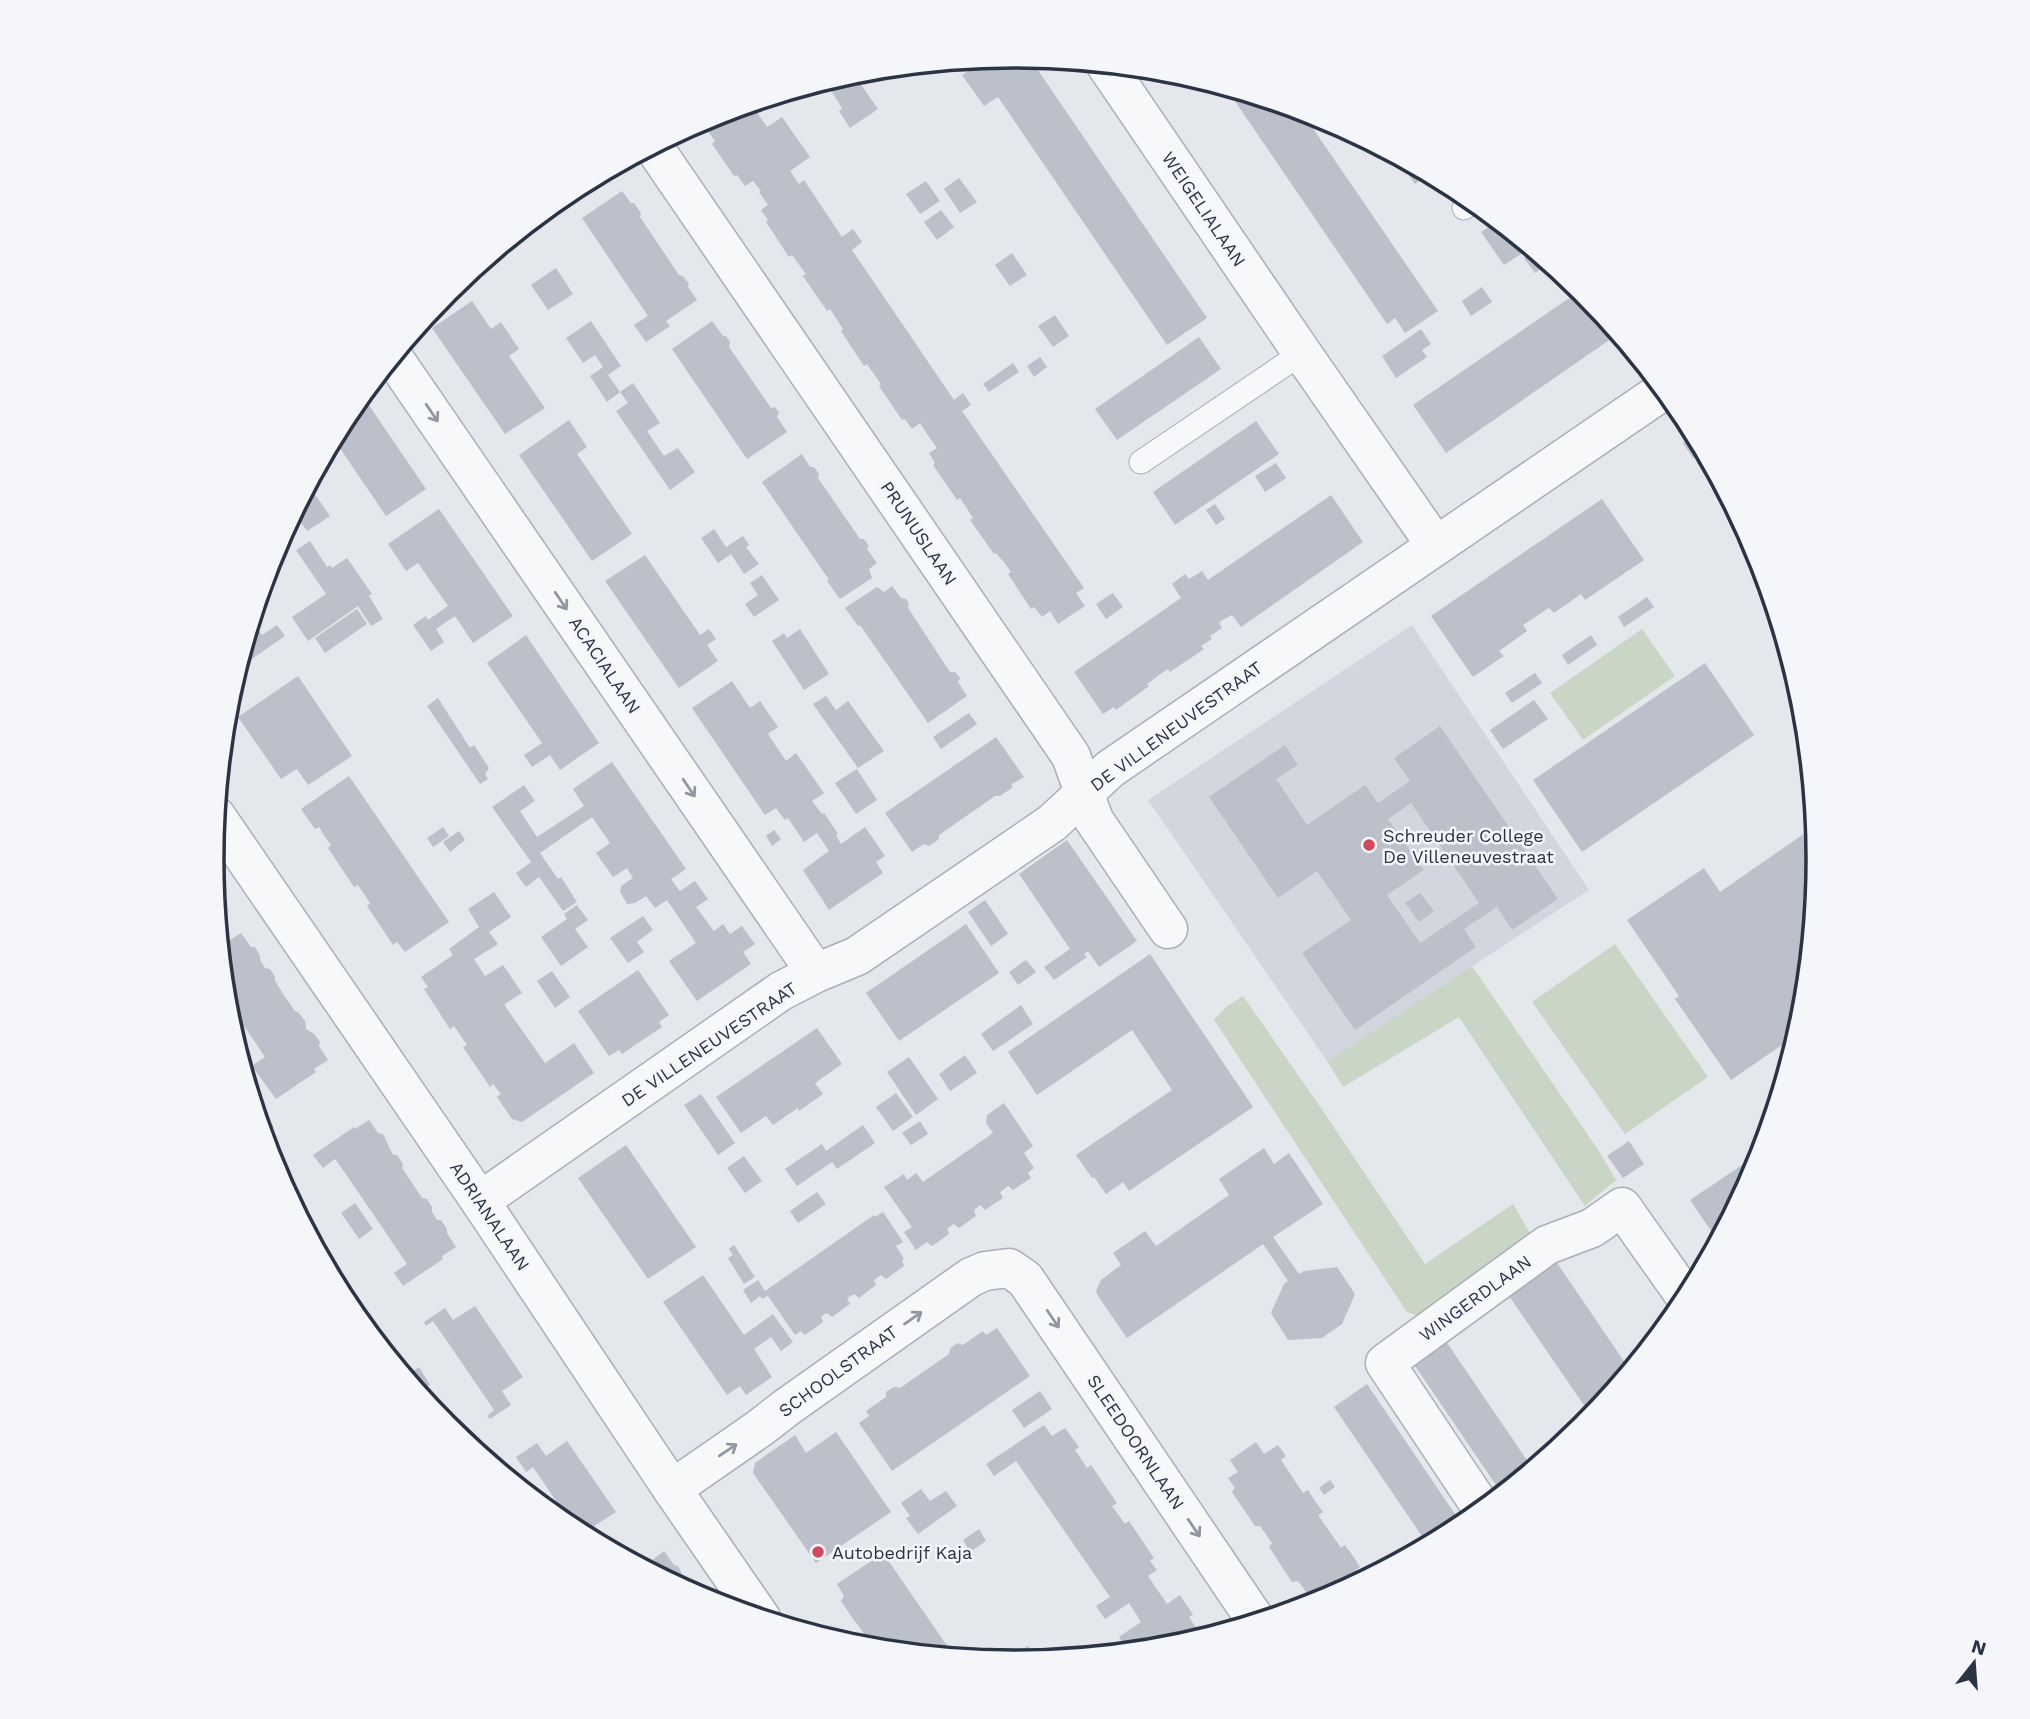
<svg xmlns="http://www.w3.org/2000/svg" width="2030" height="1719" font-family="'Work Sans',sans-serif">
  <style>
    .built { fill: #d2d6de }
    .green { fill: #c9d6c5 }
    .building { fill: #bbc0ca; fill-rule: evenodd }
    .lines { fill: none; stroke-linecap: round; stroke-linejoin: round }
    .service-casing { stroke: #a9aeb7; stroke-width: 25 }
    .minor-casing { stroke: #a9aeb7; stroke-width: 41 }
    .tertiary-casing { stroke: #a9aeb7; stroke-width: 41 }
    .service { stroke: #f7f8fa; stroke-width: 23 }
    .minor { stroke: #f7f8fa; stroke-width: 38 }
    .tertiary { stroke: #f7f8fa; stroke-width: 38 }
    .oneway { stroke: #9196a0 }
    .poi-dot { fill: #d1495b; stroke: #f4f6f9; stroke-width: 2.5 }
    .labels { text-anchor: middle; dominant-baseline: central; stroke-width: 5; stroke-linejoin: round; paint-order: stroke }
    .street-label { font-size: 18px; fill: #2b3445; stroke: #f4f6f9 }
    .poi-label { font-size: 18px; fill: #2b3445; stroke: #f4f6f9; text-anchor: start }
    .rim { fill: none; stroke: #2b3445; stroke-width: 3.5 }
  </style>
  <rect width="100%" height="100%" fill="#e4e7ec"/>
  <path class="built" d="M1412,625L1589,890L1327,1061L1148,800Z"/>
  <path class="green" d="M1642,629L1675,676L1583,740L1550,693Z
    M1615,944L1708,1077L1625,1134L1532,1002Z
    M1472,966L1599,1151L1616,1180L1585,1206L1459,1017L1343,1087L1327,1061Z
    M1243,996L1319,1105L1425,1264L1513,1204L1534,1240L1421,1317L1407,1312L1214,1020L1226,1007Z"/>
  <path class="building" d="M1015,56L1029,57L1207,318L1167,345L998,97L984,106L962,75L977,66L973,60Z
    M853,73L878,109L850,128L839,111L842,108L829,87L833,85L830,80Z
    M1226,88L1301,111L1438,311L1405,333L1395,318L1387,324Z
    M769,98L771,101L756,111L767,127L782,117L810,157L790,171L799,184L804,180L842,237L853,229L862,242L852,250L954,400L963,393L971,405L962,411L1084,588L1076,593L1085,606L1058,624L1050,611L1042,617L1034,607L1031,609L1008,574L1011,572L1003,561L996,553L994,554L970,520L973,518L960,498L957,500L933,465L935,463L929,453L937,448L927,434L920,423L912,429L905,419L902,420L879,386L881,384L867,364L864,366L841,331L843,329L830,309L827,311L803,276L806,274L792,255L789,257L766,222L768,220L761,210L768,205L759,192L761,191L753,181L745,186L737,175L734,176L712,144L715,141L701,121Z
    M1403,160L1429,174L1415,184L1400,162Z
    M959,178L977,202L960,213L944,189Z
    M926,181L940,201L920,214L906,194Z
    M622,191L631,203H634L641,213L640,217L679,275L683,276L689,284L688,287L697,300L666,321L670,326L646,342L634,325L648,316L582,218Z
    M941,210L954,227L937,240L924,222Z
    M1498,221L1530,248L1504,265L1481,232Z
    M1534,251L1549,263L1535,273L1524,258Z
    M1012,253L1027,275L1010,286L995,265Z
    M556,268L573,294L548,310L531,285Z
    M470,272L474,279L459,289L455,285Z
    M1482,287L1492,302L1471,316L1462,301Z
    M1581,290L1618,334L1446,453L1413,405Z
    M472,301L491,329L501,322L519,349L509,356L545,408L505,434L432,328Z
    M1055,315L1069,336L1053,347L1038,326Z
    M591,321L621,366L608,375L620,392L607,402L590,376L603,367L595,355L583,363L566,338Z
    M712,321L723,336H726L730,342L729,347L771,408L775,407L779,413L777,417L787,432L747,459L672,349Z
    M1421,329L1431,344L1422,350L1427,357L1396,378L1382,356Z
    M1199,337L1221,369L1117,440L1095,409Z
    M1040,357L1047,367L1034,377L1027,366Z
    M1013,363L1019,372L989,392L983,384Z
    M633,383L660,423L647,431L664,456L678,448L695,472L670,490L616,411L628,403L620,392Z
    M362,395L426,489L386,516L333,438L347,413Z
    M569,420L587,447L577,454L632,534L592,561L519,455Z
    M1256,421L1279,454L1175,525L1153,492Z
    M1695,435L1704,451L1693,458L1683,443Z
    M802,454L810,467H814L819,474L818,478L860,539H864L869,546L867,549L877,563L869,569L872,578L840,599L827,581L829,580L762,482Z
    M1276,463L1286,478L1265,492L1255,476Z
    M1722,486L1751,540L1750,541L1715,491Z
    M312,490L330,516L307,531L294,512L302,496Z
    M1331,495L1363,542L1241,627L1232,615L1221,621L1219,623L1222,628L1210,636L1212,639L1201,646L1204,649L1170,672L1168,669L1159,675L1147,684L1149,686L1116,710L1114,707L1103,714L1074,672L1181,598L1172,584L1185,574L1189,579L1202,571L1208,580Z
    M1602,499L1644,560L1585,600L1581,594L1554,613L1549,608L1523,625L1527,631L1499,651L1504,656L1473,677L1431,616Z
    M1215,504L1225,519L1216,525L1206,510Z
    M439,509L513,616L473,643L455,616L436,629L444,642L431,651L413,625L426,616L428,620L448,606L418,563L406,571L388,544Z
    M714,529L726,547L743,536L749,545L746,547L759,564L744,574L731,554L718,563L701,538Z
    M310,541L327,567L330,565L332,568L347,558L372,594L369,596L383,619L371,626L358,606L308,641L292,617L326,594L296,550Z
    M645,555L700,635L709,629L716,639L707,645L718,661L679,688L605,581Z
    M762,575L779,600L754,617L745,604L758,595L750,583Z
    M892,586L901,598L906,599L909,604L908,608L950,672H955L960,678L958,682L967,696L928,723L860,625L858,626L845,608L877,587L884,592Z
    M1113,593L1123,607L1106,619L1096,604Z
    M1647,597L1654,607L1624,627L1618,617Z
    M357,609L367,624L325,653L315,638Z
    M252,620L262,635L277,625L285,636L237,669Z
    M800,629L829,674L804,690L772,641L784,633L787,638Z
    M526,635L599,743L560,770L550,755L532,767L524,755L542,743L487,663Z
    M1591,635L1597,645L1568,665L1562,655Z
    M1705,663L1754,735L1582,852L1533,780Z
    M1535,673L1542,683L1512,703L1505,693Z
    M298,676L352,756L308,785L297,769L281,779L238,717Z
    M732,681L750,708L760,701L778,727L768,734L786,761L796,753L824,793L812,801L822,814L824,813L838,834L836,835L841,844L865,827L885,856L876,862L883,873L829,910L803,870L829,851L817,833L804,842L788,818L785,820L776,808L765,815L692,708Z
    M826,696L836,710L848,701L884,751L858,768L813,704Z
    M438,698L470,748L474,745L489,768L485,774L488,779L480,784L427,706Z
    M1534,700L1548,719L1503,749L1490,730Z
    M969,713L977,724L941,749L933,737Z
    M1440,726L1558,899L1512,930L1497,907L1464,929L1476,947L1355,1030L1302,953L1351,920L1317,871L1278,898L1209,797L1285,745L1298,765L1276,779L1307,825L1365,785L1378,803L1410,781L1394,758ZM1411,803L1479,903L1420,943L1387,895L1424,870L1388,819Z
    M996,737L1024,777L1012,784V788L1000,796H995L939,835V839L929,846L924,844L912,852L885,813Z
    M612,762L686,869L671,879L678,889L680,891L695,881L708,899L696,907L714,931L723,924L730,934L742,926L755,944L743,952L751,964L697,1001L669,961L696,943L667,900L655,908L646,896L635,903L627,904L620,892L621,886L633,878L627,868L613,877L596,853L610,843L592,817L540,853L558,879L561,877L577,902L563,911L539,877L526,887L516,873L531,862L492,807L524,785L535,801L520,811L537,837L584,806L573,789Z
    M857,769L877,800L856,814L835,783Z
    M349,776L449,922L405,952L397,942L393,945L367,906L370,903L358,885L354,887L328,848L331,845L325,837L319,827L315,829L301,809Z
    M1815,826L1818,860L1803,1017L1798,1034L1731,1080L1675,999L1679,996L1627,920L1704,868L1720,892Z
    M443,827L449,836L433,847L427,838Z
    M774,830L781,839L772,846L766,836Z
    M459,831L465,840L450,852L443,842Z
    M1067,840L1137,941L1099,967L1088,951L1084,954L1087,957L1054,980L1044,967L1070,949L1019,874Z
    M494,892L511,917L489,932L498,944L474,959L485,976L503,965L522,993L505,1004V1006L545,1063L574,1043L594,1073L522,1122L512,1119L497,1097L501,1094L493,1084L490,1087L463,1047L467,1045L461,1036L454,1026L450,1029L424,989L428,987L421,977L453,955L449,949L479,927L468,909Z
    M1420,893L1434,911L1419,922L1405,903Z
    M985,900L1008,934L991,946L968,912Z
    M577,905L588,920L575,929L588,947L561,966L541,937L567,919L564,914Z
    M643,916L653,930L637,942L644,952L628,963L610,938Z
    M966,924L999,973L899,1041L866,993Z
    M241,933L251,947H255L260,956V960L265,968L270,969L275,977V981L285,997L295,1011L299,1013L305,1021L306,1029L314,1034L320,1042L319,1046L328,1060L314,1069L316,1072L276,1099L252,1066L265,1057L225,998L220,944L226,940L227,942Z
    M1150,954L1253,1107L1129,1191L1123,1182L1106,1194L1094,1177L1092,1178L1076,1155L1172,1090L1132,1030L1037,1095L1008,1052Z
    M1026,960L1036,972L1018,985L1009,972Z
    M638,970L669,1015L659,1022L662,1027L641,1041L622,1054L619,1050L609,1056L578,1011Z
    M552,971L570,997L555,1008L537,981Z
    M1021,1005L1033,1024L993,1051L981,1034Z
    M228,1019L245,1043L237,1049L234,1040Z
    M817,1028L842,1064L815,1083L823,1094L799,1111L798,1108L773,1125L766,1116L741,1133L716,1097Z
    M965,1055L977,1073L950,1091L939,1074Z
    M909,1057L938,1099L916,1115L887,1072Z
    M896,1093L913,1117L893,1131L876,1107Z
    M701,1094L735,1143L718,1155L684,1105Z
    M1004,1103L1033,1146L1024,1153L1034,1168L1028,1173L1031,1178L1013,1190L1008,1186L1000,1192L1003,1198L985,1210L980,1205L979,1206L974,1210L976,1216L959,1228L954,1224L952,1225L947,1229L949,1234L932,1246L927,1242L916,1250L904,1232L912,1227L884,1187L904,1174L907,1180L916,1173L923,1182L993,1133L986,1123L987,1115Z
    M262,1111L274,1127L263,1135L257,1115Z
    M369,1120L378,1133L383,1134L393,1155H397L403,1164L402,1168L422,1198L427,1199L432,1207V1212L437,1220H441L447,1229V1233L456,1247L442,1256L443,1259L403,1286L394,1273L407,1264L350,1180L335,1159L323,1168L313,1155L354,1127L355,1129Z
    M920,1121L928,1134L911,1145L902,1133Z
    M863,1125L875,1143L837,1169L832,1162L797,1186L785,1169L822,1144L826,1151Z
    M1629,1141L1644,1164L1623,1178L1607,1156Z
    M626,1145L696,1247L648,1279L578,1178Z
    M1264,1148L1274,1164L1289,1153L1323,1204L1273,1237L1299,1274L1304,1271L1337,1267L1355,1294L1342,1324L1322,1338L1288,1340L1271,1313L1284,1284L1288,1281L1263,1244L1127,1338L1098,1296L1096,1291L1101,1280L1121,1265L1113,1253L1145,1231L1156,1246L1229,1195L1219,1179Z
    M744,1156L762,1181L745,1193L727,1168Z
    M1745,1163L1753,1175L1718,1241L1690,1200Z
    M817,1192L826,1204L798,1223L790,1211Z
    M355,1203L373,1229L359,1239L341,1213Z
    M883,1212L903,1242L896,1246L904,1259L902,1261L904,1266L886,1279L881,1275L874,1280L876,1285L859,1298L854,1294L847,1298L850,1304L832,1317L827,1313L823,1315L821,1317L823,1322L805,1335L801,1331L795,1335L768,1296L762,1299L760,1296L751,1303L743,1290L758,1280L765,1291L874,1215L875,1217Z
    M734,1245L755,1277L744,1284L728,1258L733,1255L729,1249Z
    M1553,1257L1630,1370L1592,1417L1505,1290Z
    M703,1275L744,1335L773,1314L793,1342L781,1351L771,1337L754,1349L772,1377L746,1395L740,1386L727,1395L663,1302Z
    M475,1306L523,1377L502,1391L511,1405L490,1419L487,1416L494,1410L462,1363L433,1321L426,1326L424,1322L445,1308L453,1320Z
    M997,1328L1030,1376L892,1471L859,1423L869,1416L866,1411L886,1397V1392L894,1387L900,1388L949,1354L950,1349L957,1343L963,1345L983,1331L986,1335Z
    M1441,1334L1533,1469L1502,1494L1409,1357Z
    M419,1367L430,1385L418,1393L405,1377Z
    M1367,1384L1463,1526L1428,1545L1334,1407Z
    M1040,1391L1052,1409L1024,1428L1012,1410Z
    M1044,1425L1052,1436L1065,1428L1079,1447L1075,1450L1087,1468L1091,1465L1117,1503L1112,1506L1125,1524L1129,1521L1154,1558L1150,1561L1157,1570L1148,1576L1167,1604L1180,1595L1193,1615L1189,1617L1200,1634L1204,1631L1208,1637L1171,1648L1129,1652L1119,1637L1141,1622L1131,1606L1129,1603L1105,1619L1096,1606L1110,1597L1016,1461L994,1476L986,1464Z
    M836,1432L891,1512L816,1563L753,1473L755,1463L795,1435L806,1453Z
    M567,1441L616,1512L594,1526L603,1540L598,1543L578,1533L533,1467L526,1472L516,1457L537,1443L546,1456Z
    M1256,1442L1264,1454L1278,1445L1286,1456L1281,1460L1303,1493L1308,1490L1315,1501L1323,1512L1318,1515L1341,1548L1345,1545L1353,1556L1360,1567L1356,1570L1363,1580L1322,1602L1309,1606L1307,1603L1309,1598L1304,1589L1298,1581L1292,1582L1269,1547L1272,1543L1260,1526H1255L1232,1492L1235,1488L1228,1478L1238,1472L1230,1460Z
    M1330,1480L1335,1487L1324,1495L1319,1488Z
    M921,1489L930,1501L946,1491L957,1506L918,1534L906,1518L910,1516L901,1503Z
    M979,1529L986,1541L970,1552L963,1540Z
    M1416,1539L1423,1548L1394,1564L1389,1557Z
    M664,1551L674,1565L678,1566L688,1586L693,1587L700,1598L639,1565L649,1558L651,1561Z
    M883,1553L941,1637L955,1657L882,1650L872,1635H865L851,1616L841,1601L844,1596L837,1584Z
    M1028,1646L1037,1661L1005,1662Z
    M989,1647L997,1659L995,1661L973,1659Z"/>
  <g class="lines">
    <g class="service-casing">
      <path id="service" d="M1464,208L1473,201
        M1141,462L1302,353"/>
    </g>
    <g class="minor-casing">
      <path id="minor" d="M1106,65L1302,353L1436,546
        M653,146L1071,756L1094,820L1168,929
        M393,357L816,973
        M480,1201L781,991L816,973L857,956L1052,823L1110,769L1664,390
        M672,1489L760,1428L787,1407L971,1277L985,1271L1009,1268L1025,1279L1257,1622
        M1483,1510L1385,1363L1547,1245L1592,1228L1622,1207L1687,1299"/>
    </g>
    <g class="tertiary-casing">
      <path id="tertiary" d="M216,816L480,1201L672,1489L761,1618"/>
    </g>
    <use href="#service" class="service"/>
    <use href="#minor" class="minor"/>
    <use href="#tertiary" class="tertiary"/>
  </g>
  <defs><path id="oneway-shaft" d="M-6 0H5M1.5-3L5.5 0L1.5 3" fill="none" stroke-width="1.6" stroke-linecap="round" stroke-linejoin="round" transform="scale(1.75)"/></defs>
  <g class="oneway">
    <use href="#oneway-shaft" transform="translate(432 413) rotate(56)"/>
    <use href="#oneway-shaft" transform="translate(561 601) rotate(56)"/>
    <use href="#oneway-shaft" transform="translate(689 788) rotate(56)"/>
    <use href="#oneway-shaft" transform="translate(913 1318) rotate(-35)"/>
    <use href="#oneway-shaft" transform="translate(1053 1319) rotate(56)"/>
    <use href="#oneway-shaft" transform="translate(728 1450) rotate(-34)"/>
    <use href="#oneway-shaft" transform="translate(1194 1528) rotate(56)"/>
  </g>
  <g class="poi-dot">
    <circle cx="1369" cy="845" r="7"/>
    <circle cx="818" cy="1552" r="7"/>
  </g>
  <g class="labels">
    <g class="street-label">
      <text transform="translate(1204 209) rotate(56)">WEIGELIALAAN</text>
      <text transform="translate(919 533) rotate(56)">PRUNUSLAAN</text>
      <text transform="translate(605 665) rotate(56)">ACACIALAAN</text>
      <text transform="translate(1176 726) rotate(-36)">DE VILLENEUVESTRAAT</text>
      <text transform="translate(709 1044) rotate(-34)">DE VILLENEUVESTRAAT</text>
      <text transform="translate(490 1216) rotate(56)">ADRIANALAAN</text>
      <text transform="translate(1475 1298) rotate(-36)">WINGERDLAAN</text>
      <text transform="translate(838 1371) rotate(-36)">SCHOOLSTRAAT</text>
      <text transform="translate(1136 1442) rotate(56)">SLEEDOORNLAAN</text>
    </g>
    <g class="poi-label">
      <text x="1383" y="835">Schreuder College<tspan x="1383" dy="21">De Villeneuvestraat</tspan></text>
      <text x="832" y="1552">Autobedrijf Kaja</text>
    </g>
  </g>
  <path d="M0 0H2030V1719H0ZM224 859a791 791 0 1 1 1582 0a791 791 0 1 1-1582 0Z" fill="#f4f6f9" fill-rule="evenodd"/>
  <path class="rim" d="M224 859a791 791 0 1 1 1582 0a791 791 0 1 1-1582 0Z"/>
  <g transform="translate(1974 1663) rotate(17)" stroke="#f4f6f9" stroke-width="5" paint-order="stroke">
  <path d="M0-5L12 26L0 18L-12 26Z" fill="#2b3445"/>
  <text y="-10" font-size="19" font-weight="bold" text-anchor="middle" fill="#2b3445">N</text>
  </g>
</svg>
